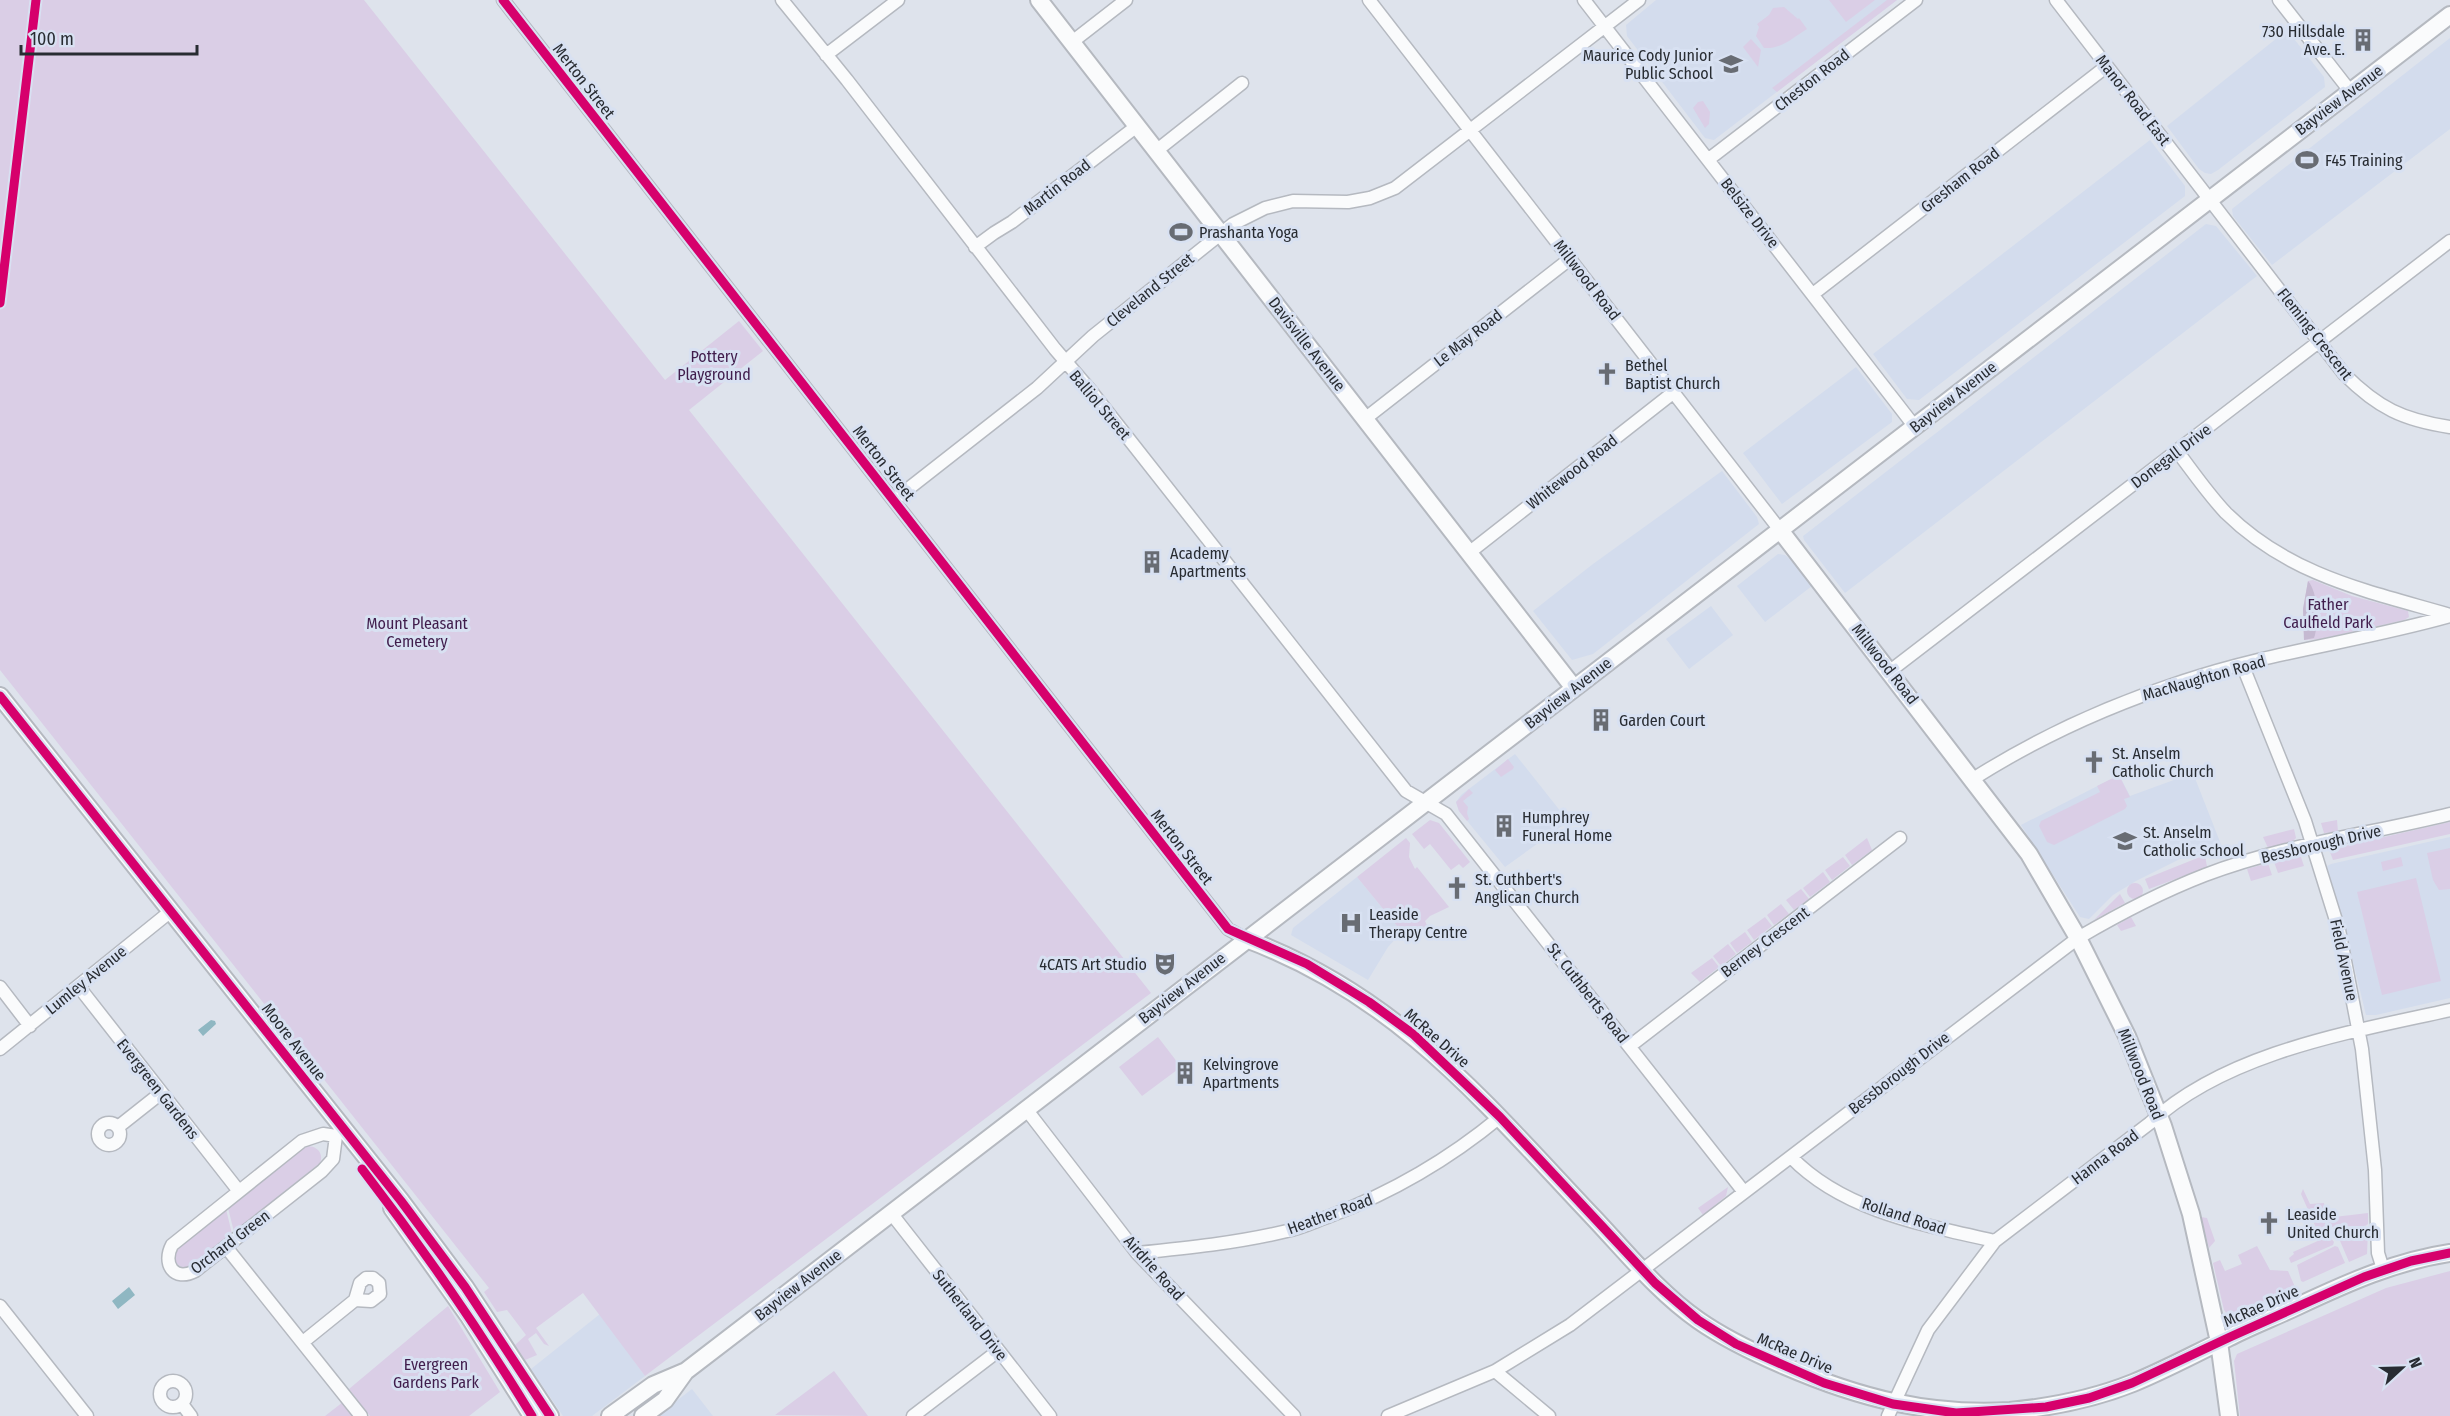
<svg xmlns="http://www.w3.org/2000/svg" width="2450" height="1416" font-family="'Fira Sans Condensed',sans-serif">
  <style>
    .built { fill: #d3dced }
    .green { fill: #dacee6 }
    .forest { fill: #c5b9d1 }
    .water { fill: #8fb7c2 }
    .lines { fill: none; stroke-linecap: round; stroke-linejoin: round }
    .street-casing { stroke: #b5b9c0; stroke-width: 15 }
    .secondary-casing { stroke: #b5b9c0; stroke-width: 20 }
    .street { stroke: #fafbfc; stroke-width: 12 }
    .secondary { stroke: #fafbfc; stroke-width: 16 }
    .cycleway-casing { stroke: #d8e1f2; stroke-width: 13 }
    .cycleway { stroke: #d6006c; stroke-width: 9 }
    .labels { text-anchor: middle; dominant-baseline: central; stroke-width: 6; stroke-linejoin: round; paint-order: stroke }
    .poi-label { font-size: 16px; fill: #282c32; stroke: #d8e1f2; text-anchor: start }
    .street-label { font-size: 16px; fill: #282c32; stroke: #d8e1f2 }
    .park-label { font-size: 16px; fill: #401d4c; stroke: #d8e1f2 }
  </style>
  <rect width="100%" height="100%" fill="#dee3ec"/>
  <path class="built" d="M1656,0H1897L1714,140L1705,138L1627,36L1626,25Z
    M2287,30L2324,77L2325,87L2218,170L2211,174L2205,173L2199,169L2167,126Z
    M2450,38V129L2272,265L2233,216L2232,209Z
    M2150,140L2185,186V196L1919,400L1907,399L1873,354Z
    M2206,224L2216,226L2257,276L1845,593L1804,540L1803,536L1807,533Z
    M1856,367L1892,414V422L1782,504L1743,453Z
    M1722,471L1757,517L1759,524L1593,654L1572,660L1533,611L1593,564Z
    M1778,554L1785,555L1791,560L1812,586L1765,622L1737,586Z
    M1711,606L1733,635L1689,669L1666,639Z
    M1515,754L1565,817L1559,822L1562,826L1505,867L1459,811L1456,802L1461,795Z
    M2193,773L2222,847L2180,859L2136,881L2113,895L2089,919L2080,917L2021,825L2119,775L2130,796Z
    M2450,837V998L2376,1015H2366L2345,929L2327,866L2331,864Z
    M1357,877L1402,932L1388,947L1368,980L1291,935L1293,928Z
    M600,1314L645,1376L592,1416H563L531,1369Z
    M692,1389L713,1416H657Z"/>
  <path class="green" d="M0,0H364L665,380L739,321L763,351L689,410L1151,993L645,1376L583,1293L536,1328L549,1346L544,1344L536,1333L528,1339L537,1355L525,1360L515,1345L526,1335L507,1310L497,1312L484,1292L489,1288L0,670Z
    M1829,0H1875L1846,22Z
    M1887,0H1897L1777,92L1772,88Z
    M1784,7L1798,19L1799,18L1807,29C1792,38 1782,49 1764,48L1756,36L1759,27L1757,24L1769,15L1773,8Z
    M1751,39L1761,50L1758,67L1743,47Z
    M1703,101L1710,112L1709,124L1705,128L1693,108L1698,102Z
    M2313,580L2352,596L2408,611L2409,617L2404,620L2320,639L2304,640L2303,609L2308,581Z
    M1508,759L1514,767L1513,769L1501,777L1495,770Z
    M2119,775L2130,797L2124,799L2127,806L2125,809L2054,845L2047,842L2039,826L2041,821L2100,792L2097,786Z
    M1469,789L1473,793L1463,801L1468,807L1467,813L1469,819L1467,821L1459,811L1456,802Z
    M1430,820L1439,823L1470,862L1463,868L1459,864L1451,870L1430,844L1424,849L1412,834Z
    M2337,820L2338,832L2324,833L2321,823Z
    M2450,822V834L2333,860L2330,852L2336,848Z
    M2294,829L2296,838L2292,842L2268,848L2263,837Z
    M1406,838L1410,843L1409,857L1415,869L1417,867L1449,907L1430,916L1425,921L1432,936L1428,932H1402L1357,877Z
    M1867,838L1872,850L1852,865L1845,855Z
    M2450,848V889L2439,890L2433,880L2427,853Z
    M2205,855L2207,867L2149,889L2145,879Z
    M1843,857L1850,866L1832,880L1825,870Z
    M2298,857H2301L2304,866L2278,873L2274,862Z
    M2401,857L2403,866L2383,871L2381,862Z
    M2268,863L2272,875L2251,881L2247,869Z
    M1823,872L1830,882L1810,897L1803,888Z
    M2416,878L2441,981L2382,995L2357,892Z
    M2127 891a8 8 0 1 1 16 0a8 8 0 1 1-16 0Z
    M1801,889L1809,899L1794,910L1786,900Z
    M2120,894L2125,903L2094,920Z
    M1781,904L1789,914L1774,925L1767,915Z
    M1765,917L1772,926L1754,940L1747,930Z
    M2131,917L2136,926L2121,931L2117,925Z
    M1745,932L1752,942L1737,953L1730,943Z
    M1728,944L1736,954L1721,966L1713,956Z
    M1712,958L1719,967L1700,982L1691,973Z
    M1158,1037L1181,1067L1142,1096L1119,1067Z
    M307,1146C317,1146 324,1153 320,1163L234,1232L228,1208Z
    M1728,1187L1726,1196L1703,1215L1698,1208Z
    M2303,1189L2310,1204L2324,1203L2326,1218L2368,1213V1224L2365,1226L2324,1227L2317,1230L2301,1194Z
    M226,1209L232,1234L190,1267C182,1268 179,1267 174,1260L176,1250Z
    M2201,1217L2207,1218L2215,1241L2209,1248Z
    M2335,1229L2368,1230L2367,1254L2349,1262Z
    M2329,1236L2334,1242L2333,1245L2291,1263L2289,1258L2294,1254L2293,1252Z
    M2257,1246L2270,1270L2288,1271L2295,1287L2240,1312L2227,1314L2224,1310L2213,1263L2220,1260L2225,1271L2242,1264L2238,1255Z
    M2335,1246L2338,1247L2345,1263L2303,1282L2301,1281L2297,1265Z
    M2450,1271V1416H2240L2234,1361L2237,1354L2386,1288Z
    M448,1306L500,1392L469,1416H370L349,1389Z
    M834,1371L868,1416L775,1415Z
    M343,1402L354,1416H325Z"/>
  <path class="forest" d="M2308,581C2318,592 2319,624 2314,638L2304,640L2303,609Z"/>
  <path class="water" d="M211,1020L215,1021L216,1024L203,1036L198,1030Z
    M129,1287L135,1295L118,1309L112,1301Z"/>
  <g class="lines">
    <g class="street-casing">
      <path id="street" d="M503,0L1228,929L1246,939
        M782,0L847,80L1055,349L1091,391L1406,791L1446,814L1744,1192
        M1369,0L1780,530
        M1584,0L1915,427
        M2056,0L2344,374C2378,408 2403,420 2450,427
        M2279,0L2350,91
        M1072,42L1126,0
        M826,55L898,0
        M1156,151L1242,83
        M1709,159L1916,0
        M975,247L994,233L1012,222L1137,126
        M1813,294L2107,66
        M1366,418L1571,258
        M2177,451C2193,472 2208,494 2226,513C2290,576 2368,591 2450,615
        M894,500L1037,388L1093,336L1233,224L1265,208L1293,201L1348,202L1370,198L1395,188L1639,0
        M1470,552L1674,392
        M2242,664L2305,821L2339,930L2362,1049L2375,1170L2378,1253L2383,1269
        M1890,671L2450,241
        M1973,779C2039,737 2110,705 2184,681C2270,652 2362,641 2450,616
        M0,987L30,1026
        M79,987L238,1190
        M1630,1046L1900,838
        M0,1049L171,911
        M1026,1109L1137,1253L1294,1416
        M98 1134a11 11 0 1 1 22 0a11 11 0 1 1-22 0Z
        M118,1127L161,1093
        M336,1136L323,1134L302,1141L172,1245C162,1264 174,1282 195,1271L322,1171L333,1159L336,1136L343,1129
        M1791,1157C1843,1211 1924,1225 1995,1241
        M891,1213L1050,1416
        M226,1247L361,1416
        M1137,1253C1187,1248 1237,1243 1287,1231C1302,1228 1316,1221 1330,1216C1393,1192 1448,1160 1500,1117
        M366,1278H373L379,1283L380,1294L371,1301L355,1300L360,1283Z
        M0,1306L87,1416
        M303,1342L355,1300
        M1495,1371L1549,1416
        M160 1394a13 13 0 1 1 26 0a13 13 0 1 1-26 0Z
        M182,1404L191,1416
        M913,1416L998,1351
        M1388,1416L1495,1371L1570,1325L2078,938C2119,914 2161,892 2205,875C2283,845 2369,834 2450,814
        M1888,1416L1928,1330L1995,1241L2150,1123C2227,1052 2351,1032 2450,1010"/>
    </g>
    <g class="secondary-casing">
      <path id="secondary" d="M1039,0L1574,688
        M1780,530L2029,854L2078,938L2127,1036L2163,1126L2191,1214L2219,1342L2229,1416
        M0,696L401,1201L465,1287L550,1416
        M1246,939C1399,996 1485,1103 1593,1217C1627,1253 1658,1292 1698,1320C1725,1339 1755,1353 1785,1366C1859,1398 1929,1416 2010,1411C2052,1407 2093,1399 2133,1383C2165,1370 2196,1353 2228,1338C2251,1326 2275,1317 2298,1306C2347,1283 2396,1261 2450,1253
        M392,1208L468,1315L532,1416
        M610,1416L653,1385L686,1371L2450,15
        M643,1416L665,1400L685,1372"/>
    </g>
    <use href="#street" class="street"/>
    <use href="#secondary" class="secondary"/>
    <g class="cycleway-casing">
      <path id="cycleway" d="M503,0L1228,929L1307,964L1369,1002L1413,1034L1500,1117L1655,1283L1698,1320L1736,1344L1824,1383L1893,1404L1956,1413L2046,1407L2089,1398L2132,1383L2230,1337L2364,1277L2411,1261L2450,1253
        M0,303L36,0
        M0,696L401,1201L465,1287L550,1416
        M362,1169C423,1248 480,1331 532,1416"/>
    </g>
    <use href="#cycleway" class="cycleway"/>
  </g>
  <defs>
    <g id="building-bare" transform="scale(1.8)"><path d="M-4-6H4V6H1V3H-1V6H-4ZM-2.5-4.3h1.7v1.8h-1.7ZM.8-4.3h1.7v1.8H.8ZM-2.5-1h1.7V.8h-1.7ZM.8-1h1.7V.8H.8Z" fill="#686c73" stroke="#d8e1f2" stroke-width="2.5" paint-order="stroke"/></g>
    <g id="school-bare" transform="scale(1.8)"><path d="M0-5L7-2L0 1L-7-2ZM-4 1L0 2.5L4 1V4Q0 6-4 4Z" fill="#686c73" stroke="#d8e1f2" stroke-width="2.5" paint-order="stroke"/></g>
    <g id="stadium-bare" transform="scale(1.8)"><path d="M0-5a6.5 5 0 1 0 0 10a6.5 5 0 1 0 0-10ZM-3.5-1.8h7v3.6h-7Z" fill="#686c73" stroke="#d8e1f2" stroke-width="2.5" paint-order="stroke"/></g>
    <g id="church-bare" transform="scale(1.8)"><path d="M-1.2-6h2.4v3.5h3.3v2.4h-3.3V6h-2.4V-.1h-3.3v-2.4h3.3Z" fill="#686c73" stroke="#d8e1f2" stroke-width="2.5" paint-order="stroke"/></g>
    <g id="hospital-bare" transform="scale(1.8)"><path d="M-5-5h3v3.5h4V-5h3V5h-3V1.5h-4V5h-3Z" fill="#686c73" stroke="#d8e1f2" stroke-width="2.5" paint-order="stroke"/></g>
    <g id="theatre-bare" transform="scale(1.8)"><path d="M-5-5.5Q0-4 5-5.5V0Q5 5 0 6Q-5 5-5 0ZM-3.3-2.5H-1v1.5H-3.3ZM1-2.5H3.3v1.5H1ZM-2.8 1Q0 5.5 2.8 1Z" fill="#686c73" stroke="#d8e1f2" stroke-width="2.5" paint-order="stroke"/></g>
  </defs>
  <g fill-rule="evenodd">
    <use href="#building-bare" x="2363" y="40"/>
    <use href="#school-bare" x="1731" y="64"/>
    <use href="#stadium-bare" x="2307" y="160"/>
    <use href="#stadium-bare" x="1181" y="232"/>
    <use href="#church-bare" x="1607" y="374"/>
    <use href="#building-bare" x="1152" y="562"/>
    <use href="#building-bare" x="1601" y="720"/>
    <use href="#church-bare" x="2094" y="762"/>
    <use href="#building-bare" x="1504" y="826"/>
    <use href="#school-bare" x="2125" y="841"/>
    <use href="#church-bare" x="1457" y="888"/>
    <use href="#hospital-bare" x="1351" y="923"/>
    <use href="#theatre-bare" x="1165" y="964"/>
    <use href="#building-bare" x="1185" y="1073"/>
    <use href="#church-bare" x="2269" y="1223"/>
  </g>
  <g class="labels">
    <g class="poi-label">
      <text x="2345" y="31" text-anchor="end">730 Hillsdale<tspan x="2345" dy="18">Ave. E.</tspan></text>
      <text x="1713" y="55" text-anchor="end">Maurice Cody Junior<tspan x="1713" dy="18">Public School</tspan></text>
      <text x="2325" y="160">F45 Training</text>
      <text x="1199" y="232">Prashanta Yoga</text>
      <text x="1625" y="365">Bethel<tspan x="1625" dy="18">Baptist Church</tspan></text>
      <text x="1170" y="553">Academy<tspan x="1170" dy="18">Apartments</tspan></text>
      <text x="1619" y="720">Garden Court</text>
      <text x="2112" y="753">St. Anselm<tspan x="2112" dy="18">Catholic Church</tspan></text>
      <text x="1522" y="817">Humphrey<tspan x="1522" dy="18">Funeral Home</tspan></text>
      <text x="2143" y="832">St. Anselm<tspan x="2143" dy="18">Catholic School</tspan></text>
      <text x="1475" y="879">St. Cuthbert's<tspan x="1475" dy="18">Anglican Church</tspan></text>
      <text x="1369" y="914">Leaside<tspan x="1369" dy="18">Therapy Centre</tspan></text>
      <text x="1147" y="964" text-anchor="end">4CATS Art Studio</text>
      <text x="1203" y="1064">Kelvingrove<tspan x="1203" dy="18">Apartments</tspan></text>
      <text x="2287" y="1214">Leaside<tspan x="2287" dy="18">United Church</tspan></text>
    </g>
    <g class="street-label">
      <text transform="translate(1812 80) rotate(-38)">Cheston Road</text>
      <text transform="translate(584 81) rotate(52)">Merton Street</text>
      <text transform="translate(2133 100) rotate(52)">Manor Road East</text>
      <text transform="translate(2339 100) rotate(-37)">Bayview Avenue</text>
      <text transform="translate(1960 180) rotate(-38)">Gresham Road</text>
      <text transform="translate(1057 187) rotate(-38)">Martin Road</text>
      <text transform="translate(1750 213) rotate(52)">Belsize Drive</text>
      <text transform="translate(1587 280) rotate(52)">Millwood Road</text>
      <text transform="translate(1150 290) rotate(-39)">Cleveland Street</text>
      <text transform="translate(2315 334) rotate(52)">Fleming Crescent</text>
      <text transform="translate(1468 338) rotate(-38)">Le May Road</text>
      <text transform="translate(1307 344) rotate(52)">Davisville Avenue</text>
      <text transform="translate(1953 397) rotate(-38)">Bayview Avenue</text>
      <text transform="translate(1100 405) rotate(50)">Balliol Street</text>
      <text transform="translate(2171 456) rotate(-37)">Donegall Drive</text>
      <text transform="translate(884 463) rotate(52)">Merton Street</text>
      <text transform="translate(1572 472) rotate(-38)">Whitewood Road</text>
      <text transform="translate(1885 664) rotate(52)">Millwood Road</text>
      <text transform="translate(2204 678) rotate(-16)">MacNaughton Road</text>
      <text transform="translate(1568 693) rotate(-38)">Bayview Avenue</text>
      <text transform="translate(2321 844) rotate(-13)">Bessborough Drive</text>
      <text transform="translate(1182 847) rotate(52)">Merton Street</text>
      <text transform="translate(1765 942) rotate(-37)">Berney Crescent</text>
      <text transform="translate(2344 960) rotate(78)">Field Avenue</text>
      <text transform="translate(86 980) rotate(-39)">Lumley Avenue</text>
      <text transform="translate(1182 988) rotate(-38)">Bayview Avenue</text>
      <text transform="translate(1588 993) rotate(52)">St. Cuthberts Road</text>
      <text transform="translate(1437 1038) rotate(41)">McRae Drive</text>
      <text transform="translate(294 1042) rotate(52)">Moore Avenue</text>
      <text transform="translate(1899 1073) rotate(-38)">Bessborough Drive</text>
      <text transform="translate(2141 1074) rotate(68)">Millwood Road</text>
      <text transform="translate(158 1089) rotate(52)">Evergreen Gardens</text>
      <text transform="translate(2105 1157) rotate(-37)">Hanna Road</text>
      <text transform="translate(1330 1214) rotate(-20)">Heather Road</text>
      <text transform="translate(1904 1216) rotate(18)">Rolland Road</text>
      <text transform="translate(230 1242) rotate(-37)">Orchard Green</text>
      <text transform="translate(1154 1268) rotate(48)">Airdrie Road</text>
      <text transform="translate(798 1285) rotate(-38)">Bayview Avenue</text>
      <text transform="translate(2261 1306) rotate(-24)">McRae Drive</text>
      <text transform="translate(970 1315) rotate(52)">Sutherland Drive</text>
      <text transform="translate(1795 1353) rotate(23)">McRae Drive</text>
    </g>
    <g class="park-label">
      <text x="714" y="356">Pottery<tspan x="714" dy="18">Playground</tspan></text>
      <text x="2328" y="604">Father<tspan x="2328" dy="18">Caulfield Park</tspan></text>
      <text x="417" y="623">Mount Pleasant<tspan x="417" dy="18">Cemetery</tspan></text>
      <text x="436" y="1364">Evergreen<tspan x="436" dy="18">Gardens Park</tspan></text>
    </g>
  </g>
  <g transform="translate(2402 1368) rotate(68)" stroke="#d8e1f2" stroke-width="4.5" paint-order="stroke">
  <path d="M0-4.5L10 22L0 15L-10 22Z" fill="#282c32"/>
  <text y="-9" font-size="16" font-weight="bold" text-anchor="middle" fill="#282c32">N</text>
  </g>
  <path d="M21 45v9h176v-9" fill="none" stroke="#282c32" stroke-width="3"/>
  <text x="30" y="45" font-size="18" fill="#282c32" stroke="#d8e1f2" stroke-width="4.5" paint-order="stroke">100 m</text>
</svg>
